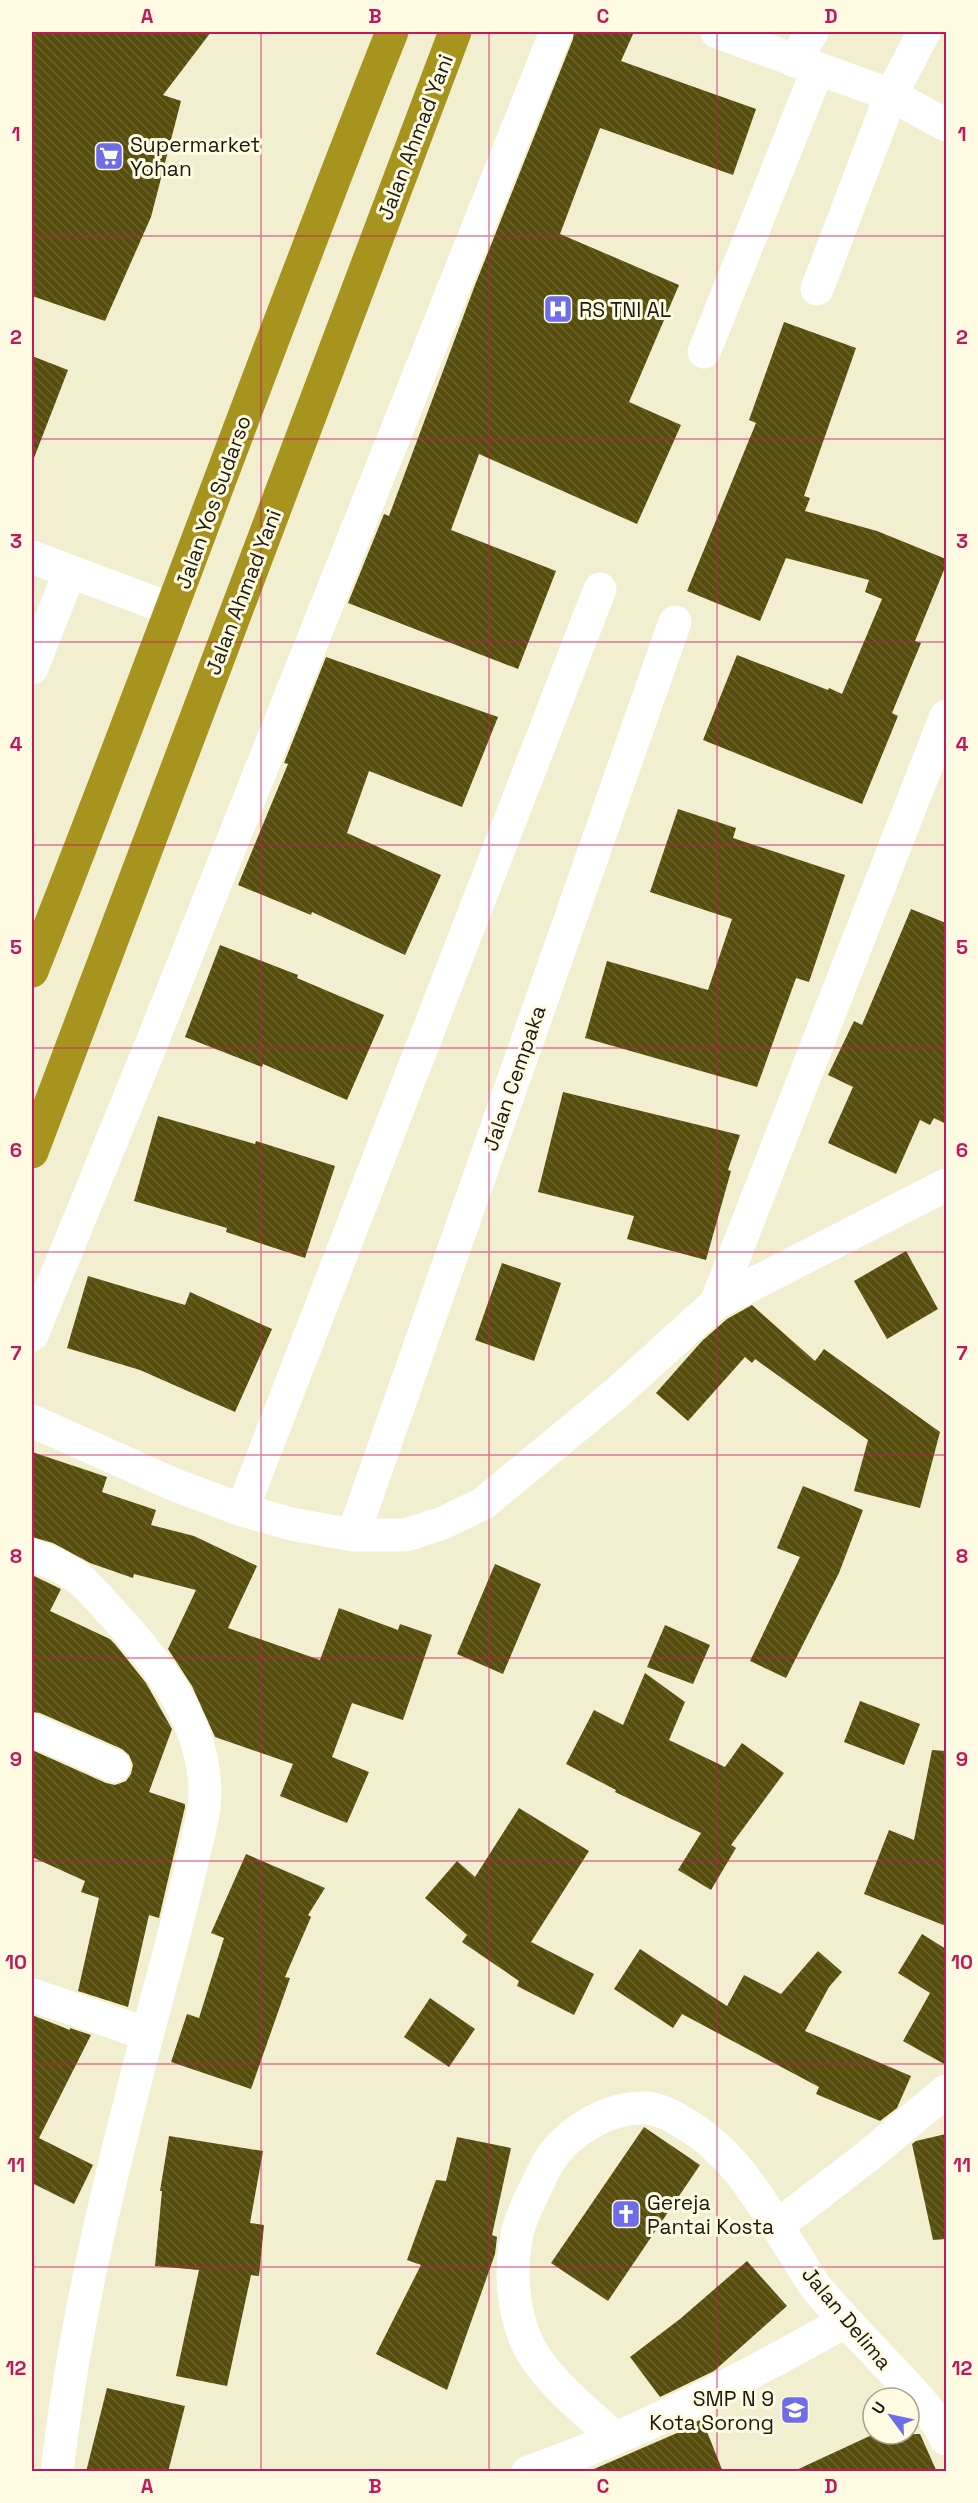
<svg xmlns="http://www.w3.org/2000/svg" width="978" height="2503" font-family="'Space Grotesk',sans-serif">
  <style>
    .building { fill: url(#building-back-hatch) }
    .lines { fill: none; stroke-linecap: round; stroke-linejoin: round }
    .minor { stroke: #fff; stroke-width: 33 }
    .highway { stroke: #a6941e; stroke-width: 33 }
    .grid { fill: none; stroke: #c2185b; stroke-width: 1.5; stroke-opacity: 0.55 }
    .labels { text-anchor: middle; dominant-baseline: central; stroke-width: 6; stroke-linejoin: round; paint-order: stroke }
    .street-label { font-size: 21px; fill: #1c1a10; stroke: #fffbe3 }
    .poi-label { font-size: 21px; fill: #1c1a10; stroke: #fffbe3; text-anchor: start }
    .neatline { fill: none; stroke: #c2185b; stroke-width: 2 }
    .grid-label { font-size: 20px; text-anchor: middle; font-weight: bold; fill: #c2185b }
  </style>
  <defs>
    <pattern id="building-back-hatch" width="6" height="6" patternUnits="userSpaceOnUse" patternTransform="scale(1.5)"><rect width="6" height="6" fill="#574d0c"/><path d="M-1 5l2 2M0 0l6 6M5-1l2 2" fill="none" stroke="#6b632e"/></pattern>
  </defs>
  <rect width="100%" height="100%" fill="#f2eed0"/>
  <path class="building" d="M32,32H211L163,95L181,101L151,217L105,321L32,296Z
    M574,32H634L621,61L756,109L733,175L600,128L560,234L679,285L629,402L681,425L637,524L479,454L451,530L556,571L518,669L348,603L384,514L389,516L475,285L573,39Z
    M784,322L856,348L804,496L810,498L805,511L877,531L946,559V565L915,641L921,643L892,713L898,716L862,804L703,740L737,655L828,690L829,688L842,694L882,599L865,592L869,580L786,558L760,621L687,591L756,423L749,420Z
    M32,356L68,370L34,458H32Z
    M326,657L498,717L462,807L369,771L347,833L441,875L405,955L312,912L311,915L238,885L288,764L284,763Z
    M678,809L736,828L733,838L845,875L809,982L796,978L757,1087L585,1038L607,961L708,990L732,919L650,892Z
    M911,909L946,923V1124L934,1118L930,1125L920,1120L896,1174L828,1143L853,1087L828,1075L854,1021L862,1025Z
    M220,945L298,975L297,978L384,1015L347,1100L263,1064L262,1067L185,1037Z
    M563,1092L740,1135L728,1170L731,1171L706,1260L627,1239L634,1216L538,1192Z
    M158,1116L255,1144L256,1141L335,1166L305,1258L226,1232L227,1228L134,1201Z
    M906,1251L938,1309L887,1339L854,1281Z
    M502,1263L561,1283L534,1361L475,1340Z
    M88,1276L185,1305L190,1292L272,1329L235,1412L140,1370L67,1348Z
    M752,1305L815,1361L824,1349L940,1432L920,1508L854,1491L868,1440L755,1359L752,1363L745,1357L688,1421L656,1393L702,1341L727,1319Z
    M32,1452L107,1477L102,1492L156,1510L151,1525L194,1536L257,1566L228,1628L320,1660L339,1608L398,1630L400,1624L432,1635L403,1720L352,1703L332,1757L369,1772L347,1823L280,1796L293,1764L215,1737L192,1686L168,1649L196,1590L134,1574L133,1578L90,1563L53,1543L32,1537Z
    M803,1486L863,1510L839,1573L786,1678L750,1661L800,1557L777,1548Z
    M495,1564L541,1584L503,1674L457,1654Z
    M32,1575L61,1589L50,1611L110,1639L115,1644L146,1683L172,1729L149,1792L185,1804V1807L159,1918L149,1915L128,2007L78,1991L99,1898L81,1892L85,1881L32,1857V1750L106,1783L115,1785L126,1781L131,1774L133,1765L129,1755L122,1749L40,1713L32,1712Z
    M665,1625L710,1645L693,1684L647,1667Z
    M645,1673L685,1702L669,1740L725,1767L742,1743L784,1773L731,1845L736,1848L711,1890L678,1870L701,1833L615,1792L616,1790L566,1764L594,1710L623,1725Z
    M860,1701L920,1724L904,1765L844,1742Z
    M932,1750L946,1751V1926L864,1894L889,1830L914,1840Z
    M519,1808L589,1851L531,1942L594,1974L574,2015L517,1986L519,1981L462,1942L467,1935L425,1898L457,1861L475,1877Z
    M246,1854L325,1888L308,1915L311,1917L285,1977L290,1978L251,2089L171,2062L187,2014L199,2018L224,1938L211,1933Z
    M922,1934L946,1949V2065L903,2041L930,1993L898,1973Z
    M640,1949L727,2006L744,1975L781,1994L818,1951L842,1972L829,1987L805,2031L911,2076L897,2108L880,2121L816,2094L819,2087L682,2014L673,2028L614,1989Z
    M430,1998L475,2029L449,2067L404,2037Z
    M32,2015L70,2030V2028L91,2035L39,2138L93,2165L74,2204L32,2183Z
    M644,2127L700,2165L608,2301L551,2263Z
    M946,2134V2239L933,2240L912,2144L916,2141Z
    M169,2136L263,2151L250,2223L264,2225L259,2276L251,2275L227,2386L176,2376L199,2270L155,2266L162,2191H160Z
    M457,2137L511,2148L492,2235L497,2237L495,2254L447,2390L376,2354L421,2265L407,2260L436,2180L446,2181Z
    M747,2261L787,2306L714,2371L660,2397L630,2357L680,2319Z
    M107,2388L185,2406L168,2472H86Z
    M702,2419L723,2472H587L684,2430L683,2428Z
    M874,2434H920L937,2472H792Z"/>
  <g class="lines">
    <path class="minor" d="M717,32L891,95L946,125
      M794,61L812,32
      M817,289L891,95L924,32
      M704,352L818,69
      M32,557L173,610
      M32,668L70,571
      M716,1303L946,716
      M32,1335L148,1052L556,32
      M32,1421L175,1485L242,1510L291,1524L353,1535H406L443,1523L484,1503L618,1392L716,1303L946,1185
      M242,1510L600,589
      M353,1535L675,622
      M32,1555C50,1561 70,1570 84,1583C94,1592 103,1603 112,1613C158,1662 204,1721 205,1792C205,1815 197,1839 192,1862C179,1919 163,1975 148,2032C110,2177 74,2323 57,2472
      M32,1730L114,1766
      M32,1995L147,2034
      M777,2226L868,2156L946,2091
      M615,2438C586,2411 540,2376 525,2338C513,2308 510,2272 516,2240C518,2224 526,2207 533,2193C538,2183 543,2171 549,2161C568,2131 609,2107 644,2108C658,2108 671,2115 682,2122C733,2150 763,2204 793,2251C802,2264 809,2280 820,2292C844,2320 869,2346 894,2372C914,2394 933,2412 946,2439
      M528,2472C639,2434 744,2378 846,2321"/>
    <path class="highway" d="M32,971C156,659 268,343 392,32
      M32,1152L455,32"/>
  </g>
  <path class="grid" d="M261,32V2472M489,32V2472M717,32V2472M32,236H946M32,439H946M32,642H946M32,845H946M32,1048H946M32,1252H946M32,1455H946M32,1658H946M32,1861H946M32,2064H946M32,2267H946"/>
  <defs>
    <g id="supermarket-square" transform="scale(1.5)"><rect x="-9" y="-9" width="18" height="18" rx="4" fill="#6e6de7" stroke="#fffbe3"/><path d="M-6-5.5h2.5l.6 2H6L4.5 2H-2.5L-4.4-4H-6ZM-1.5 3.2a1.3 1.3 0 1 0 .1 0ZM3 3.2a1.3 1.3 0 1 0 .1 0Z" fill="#fff"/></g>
    <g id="hospital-square" transform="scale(1.5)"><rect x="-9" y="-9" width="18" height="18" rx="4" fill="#6e6de7" stroke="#fffbe3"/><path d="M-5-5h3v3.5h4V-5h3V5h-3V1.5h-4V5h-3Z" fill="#fff"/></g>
    <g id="church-square" transform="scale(1.5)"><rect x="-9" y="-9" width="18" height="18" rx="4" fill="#6e6de7" stroke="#fffbe3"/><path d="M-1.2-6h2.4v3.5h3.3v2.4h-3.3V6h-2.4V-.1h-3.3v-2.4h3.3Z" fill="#fff"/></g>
    <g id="school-square" transform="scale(1.5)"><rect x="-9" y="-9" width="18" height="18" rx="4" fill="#6e6de7" stroke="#fffbe3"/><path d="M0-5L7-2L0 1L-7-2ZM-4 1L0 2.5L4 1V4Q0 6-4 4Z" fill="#fff"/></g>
  </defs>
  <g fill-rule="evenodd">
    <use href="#supermarket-square" x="109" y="156"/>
    <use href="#hospital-square" x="558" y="309"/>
    <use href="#church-square" x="626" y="2214"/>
    <use href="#school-square" x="795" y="2410"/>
  </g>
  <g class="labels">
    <g class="street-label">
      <text transform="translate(415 137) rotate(-69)">Jalan Ahmad Yani</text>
      <text transform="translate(213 502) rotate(-70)">Jalan Yos Sudarso</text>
      <text transform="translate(243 592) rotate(-69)">Jalan Ahmad Yani</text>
      <text transform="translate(514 1078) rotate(-71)">Jalan Cempaka</text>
      <text transform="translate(847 2318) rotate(50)">Jalan Delima</text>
    </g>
    <g class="poi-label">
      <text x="130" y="144">Supermarket<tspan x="130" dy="24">Yohan</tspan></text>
      <text x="579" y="309">RS TNI AL</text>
      <text x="647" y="2202">Gereja<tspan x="647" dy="24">Pantai Kosta</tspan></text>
      <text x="774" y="2398" text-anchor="end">SMP N 9<tspan x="774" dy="24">Kota Sorong</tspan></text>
    </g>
  </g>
  <rect width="978" height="2503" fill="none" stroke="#fffbe3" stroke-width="66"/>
  <g transform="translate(891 2416) rotate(303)"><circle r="28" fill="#fffbe3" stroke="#a4a18f" stroke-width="1.5"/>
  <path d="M0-4.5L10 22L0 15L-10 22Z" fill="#6e6de7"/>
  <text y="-9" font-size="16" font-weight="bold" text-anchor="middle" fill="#1c1a10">U</text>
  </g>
  <rect x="33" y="33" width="912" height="2437" class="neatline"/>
  <g class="grid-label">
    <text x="147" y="23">A</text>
    <text x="375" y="23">B</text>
    <text x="603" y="23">C</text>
    <text x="831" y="23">D</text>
    <text x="16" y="141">1</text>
    <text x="962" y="141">1</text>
    <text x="16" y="344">2</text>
    <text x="962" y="344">2</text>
    <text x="16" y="548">3</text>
    <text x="962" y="548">3</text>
    <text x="16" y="751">4</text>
    <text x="962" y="751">4</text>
    <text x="16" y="954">5</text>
    <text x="962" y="954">5</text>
    <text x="16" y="1157">6</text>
    <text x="962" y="1157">6</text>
    <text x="16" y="1360">7</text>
    <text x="962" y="1360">7</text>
    <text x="16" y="1563">8</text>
    <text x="962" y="1563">8</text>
    <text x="16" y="1766">9</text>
    <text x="962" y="1766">9</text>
    <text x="16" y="1969">10</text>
    <text x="962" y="1969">10</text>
    <text x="16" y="2172">11</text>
    <text x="962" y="2172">11</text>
    <text x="16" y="2375">12</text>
    <text x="962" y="2375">12</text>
    <text x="147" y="2493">A</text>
    <text x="375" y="2493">B</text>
    <text x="603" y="2493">C</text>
    <text x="831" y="2493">D</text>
  </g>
</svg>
